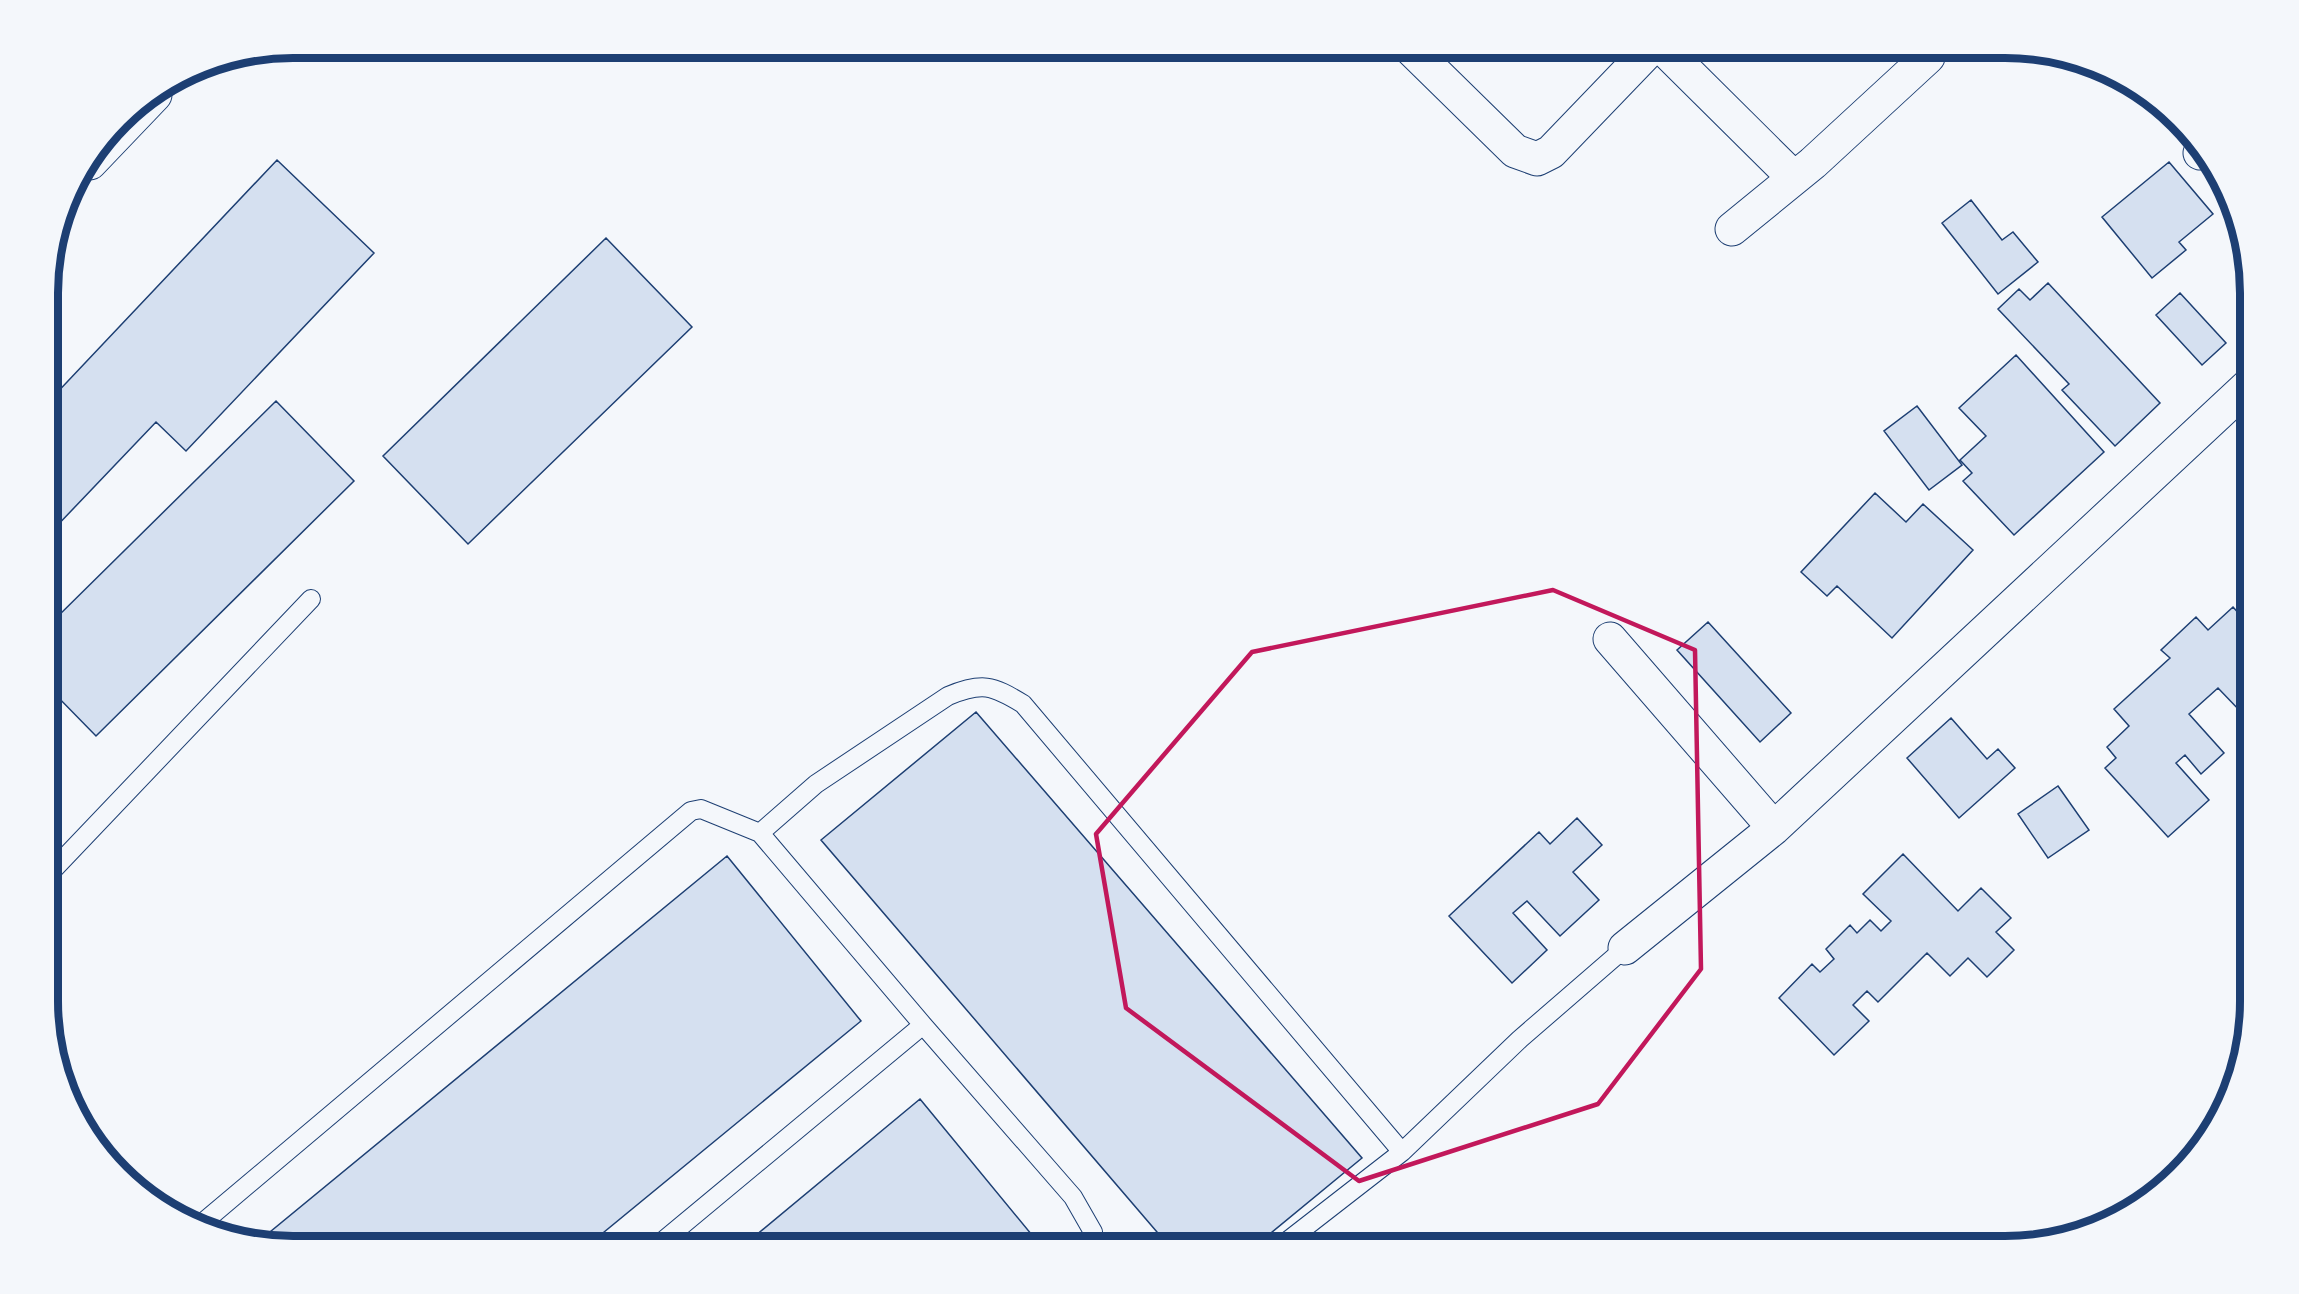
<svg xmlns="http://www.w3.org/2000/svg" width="2299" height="1294" font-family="'IBM Plex Sans',sans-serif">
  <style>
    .building { fill: #d5e0f0; stroke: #1d3f73; stroke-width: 1.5 }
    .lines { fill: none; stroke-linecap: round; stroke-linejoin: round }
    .lane-casing { stroke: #1d3f73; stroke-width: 20 }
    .street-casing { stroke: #1d3f73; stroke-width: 35 }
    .lane { stroke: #f4f7fb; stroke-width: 18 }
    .street { stroke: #f4f7fb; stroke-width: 33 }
    .marked { fill: none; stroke: #c2185b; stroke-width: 4.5; stroke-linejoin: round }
    .rim { fill: none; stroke: #1d3f73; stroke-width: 8 }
  </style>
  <rect width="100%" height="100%" fill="#f4f7fb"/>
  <path class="building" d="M277,160L374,253L186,451L156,422L52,531L50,529V400Z
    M2169,162L2213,214L2179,242L2186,250L2152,278L2102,217Z
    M1971,200L2002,240L2013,232L2038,262L1998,294L1942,223Z
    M606,238L692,327L468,544L383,456Z
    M2048,283L2160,403L2115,446L2062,390L2069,384L1998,309L2019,289L2030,300Z
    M2180,293L2226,343L2202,365L2156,315Z
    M2016,355L2104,452L2014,535L1963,481L1972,473L1960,460L1986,436L1959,408Z
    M276,401L354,481L96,736L50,689V624Z
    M1917,406L1962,465L1929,490L1884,431Z
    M1875,493L1906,522L1923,504L1973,550L1892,638L1837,586L1827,596L1801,572Z
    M2233,607L2250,626V706L2242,713L2218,688L2189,714L2224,753L2201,774L2185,755L2176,763L2209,800L2168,837L2105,768L2116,758L2107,747L2129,726L2114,709L2170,658L2161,650L2196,617L2208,630Z
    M1708,622L1791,713L1760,742L1677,650Z
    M976,712L1362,1158L1255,1246H1169L821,840Z
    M1951,718L1987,759L1998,749L2015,768L1959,818L1907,758Z
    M2058,786L2089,830L2048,858L2018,814Z
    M1577,818L1602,845L1573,872L1599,900L1560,936L1527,901L1513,913L1547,950L1512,983L1449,916L1539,832L1550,844Z
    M1903,854L1958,911L1981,888L2011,918L1996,932L2014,950L1987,977L1968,958L1950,976L1927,953L1878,1002L1867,991L1853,1005L1869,1021L1834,1055L1779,998L1812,964L1820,972L1834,959L1826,949L1850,925L1857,933L1870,920L1881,931L1891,921L1863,894Z
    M727,856L861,1021L587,1246H294L259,1241Z
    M920,1099L1041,1246H743Z"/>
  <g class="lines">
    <g class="lane-casing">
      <path id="lane" d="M760,833L923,1025L1073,1197L1093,1232L1090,1246
        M50,873L311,599
        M200,1225L691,811L701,809L760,833L816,784L948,696C982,682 992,685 1023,704L1402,1152
        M657,1246L923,1025
        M1281,1246L1402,1152L1520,1039L1625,948"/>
    </g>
    <g class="street-casing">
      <path id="street" d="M1410,48L1515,151L1537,159L1551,152L1651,48
        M1663,48L1794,178
        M2200,153L2203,151
        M90,163L155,95
        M1732,229L1813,163L1928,57L1927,48
        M1610,639L1774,828
        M1625,948L1774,828L2250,384"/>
    </g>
    <use href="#lane" class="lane"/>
    <use href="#street" class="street"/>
  </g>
  <path class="marked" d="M1553,590L1695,650L1701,969L1598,1104L1359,1181L1126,1008L1096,834L1252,652Z"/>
  <path d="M0 0H2299V1294H0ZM293 58H2005A235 235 0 0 1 2240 293V1001A235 235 0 0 1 2005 1236H293A235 235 0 0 1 58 1001V293A235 235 0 0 1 293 58Z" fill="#f4f7fb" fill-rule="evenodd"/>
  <path class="rim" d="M293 58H2005A235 235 0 0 1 2240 293V1001A235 235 0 0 1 2005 1236H293A235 235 0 0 1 58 1001V293A235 235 0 0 1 293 58Z"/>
</svg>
